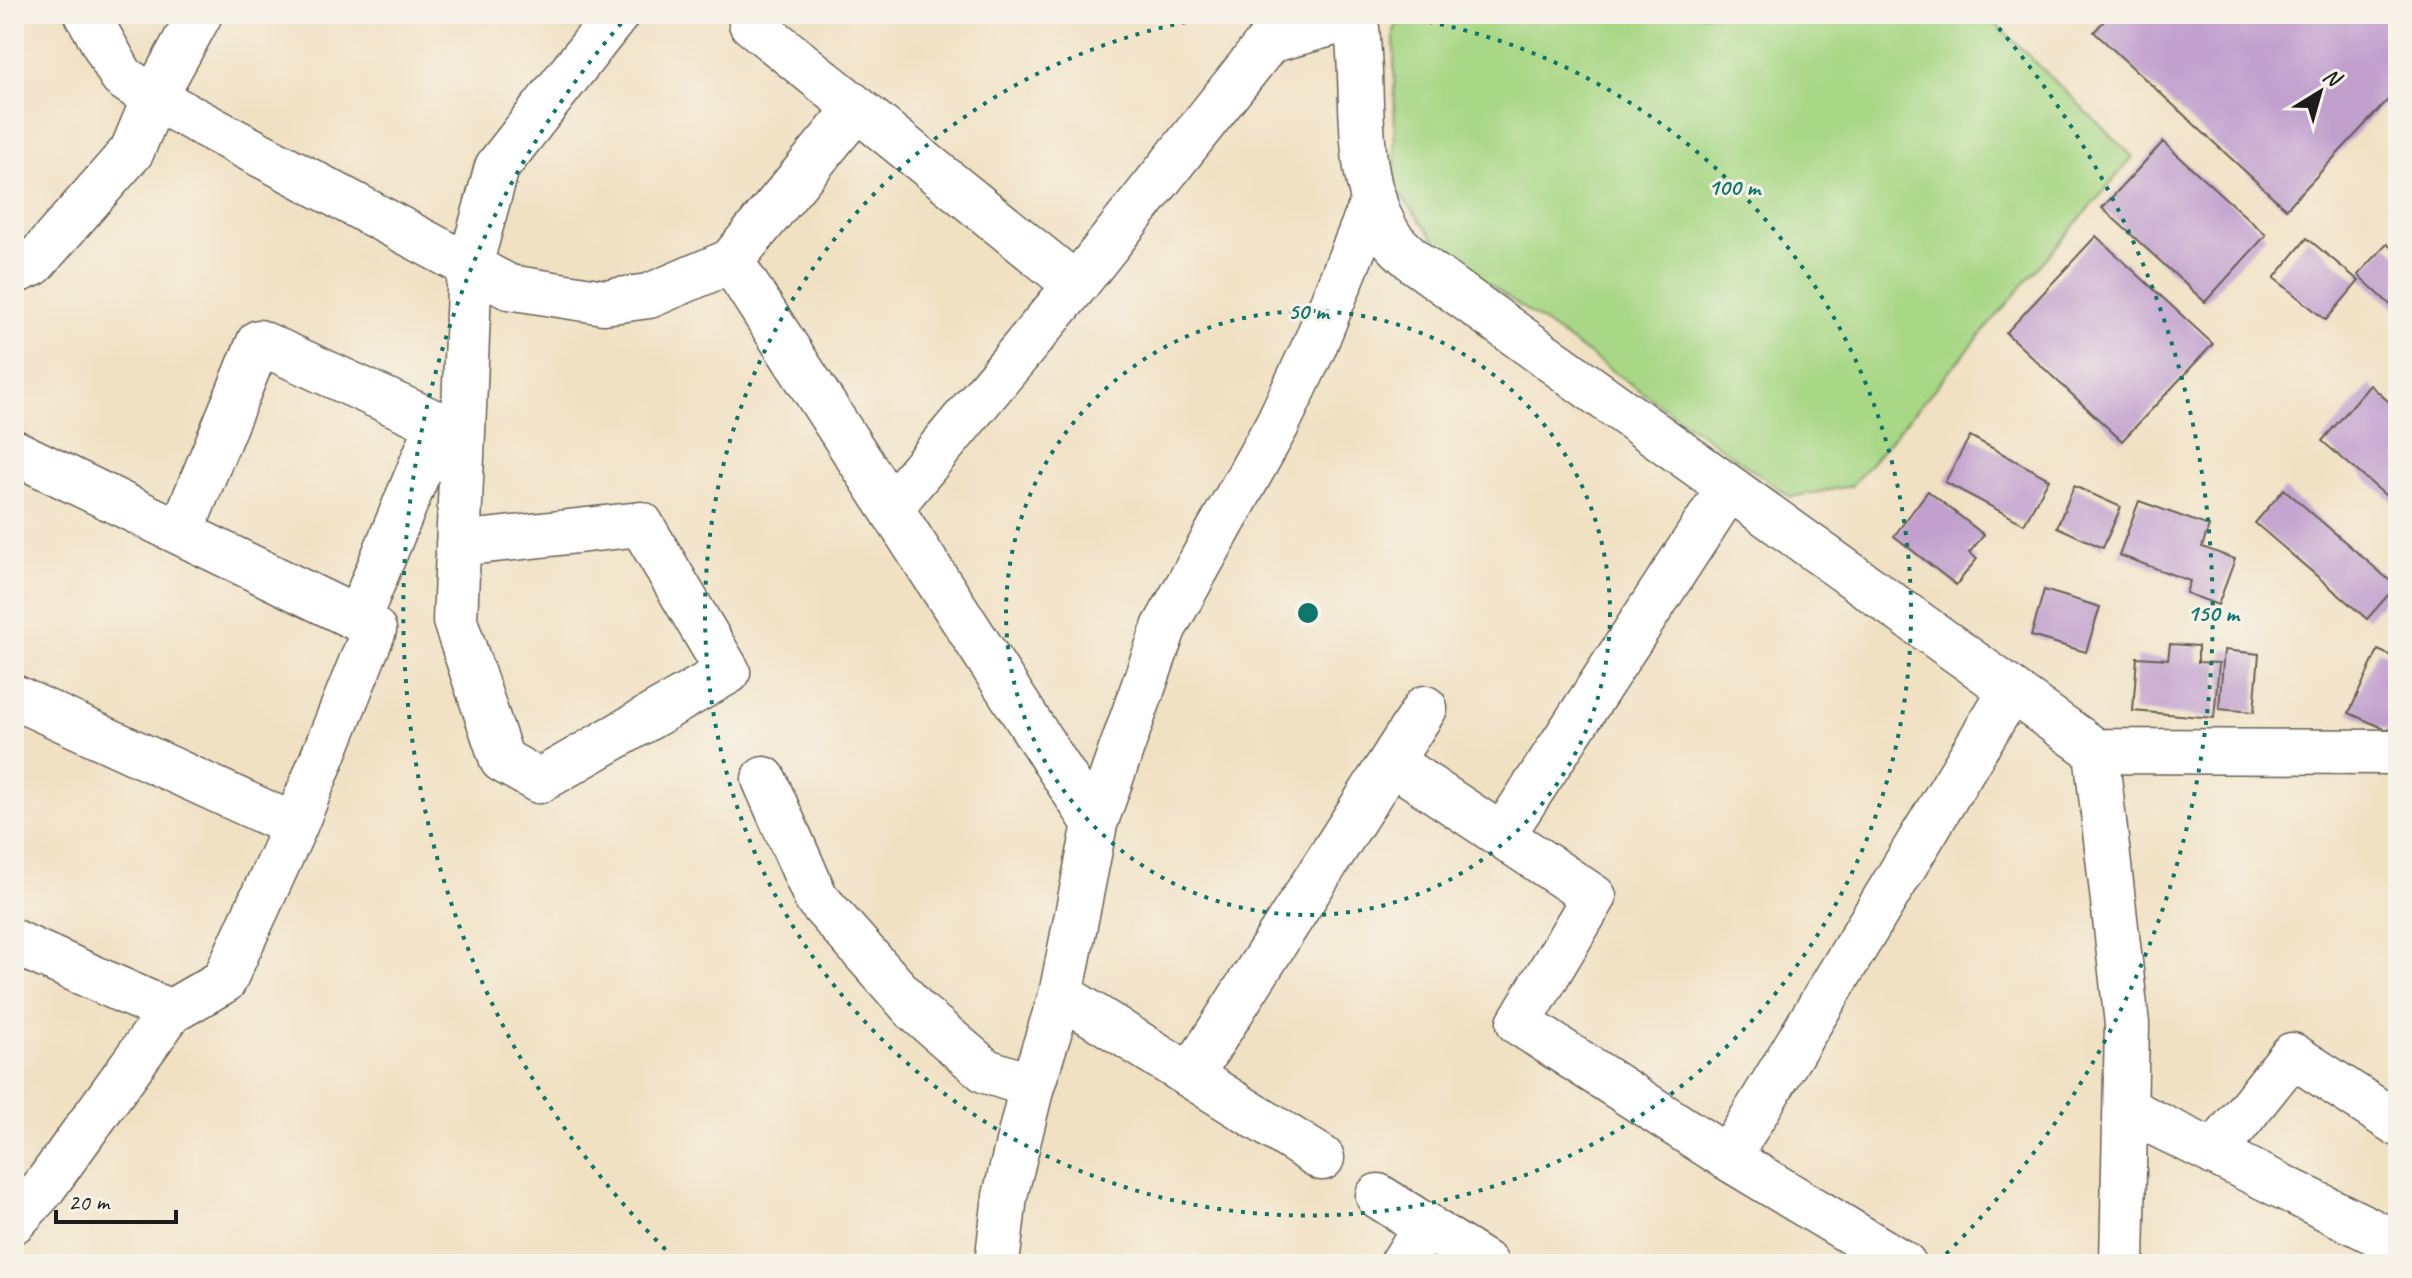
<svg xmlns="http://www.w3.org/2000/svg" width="2412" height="1278" font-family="Caveat,sans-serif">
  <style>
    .green { fill: #a8d785; stroke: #627a50; stroke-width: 2 }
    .building { fill: #c1a0ce }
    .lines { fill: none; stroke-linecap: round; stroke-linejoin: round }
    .minor-casing { stroke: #676156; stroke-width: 47 }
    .minor { stroke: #fff; stroke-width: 44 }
    .ring { fill: none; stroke: #0f766e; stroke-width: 4; stroke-dasharray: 4 8 }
    .centre { fill: #0f766e; stroke: #f7f3e8; stroke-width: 4 }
    .ring-label { font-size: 24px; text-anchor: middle; font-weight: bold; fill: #0f766e; stroke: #f7f3e8; stroke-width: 6; stroke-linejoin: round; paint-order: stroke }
  </style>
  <rect width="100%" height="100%" fill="#f7f3e8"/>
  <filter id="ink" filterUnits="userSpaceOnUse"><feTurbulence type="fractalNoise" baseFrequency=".0125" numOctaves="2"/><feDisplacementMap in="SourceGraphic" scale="16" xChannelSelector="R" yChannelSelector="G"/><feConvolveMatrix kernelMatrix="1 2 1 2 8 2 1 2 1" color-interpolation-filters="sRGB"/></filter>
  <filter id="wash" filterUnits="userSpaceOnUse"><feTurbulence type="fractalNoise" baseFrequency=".006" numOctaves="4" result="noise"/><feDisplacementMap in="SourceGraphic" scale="32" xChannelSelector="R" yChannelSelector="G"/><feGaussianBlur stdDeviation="1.8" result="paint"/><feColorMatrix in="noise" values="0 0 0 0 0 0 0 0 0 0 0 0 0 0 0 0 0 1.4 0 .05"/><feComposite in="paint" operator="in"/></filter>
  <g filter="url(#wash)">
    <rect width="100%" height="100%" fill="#f1e1c3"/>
    <path class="green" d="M1402,14H1986L2133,157L1851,486L1791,497L1445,253L1395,188L1394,31Z"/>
    <g id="blocks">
      <path class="building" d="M2110,14H2391L2398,20V89L2286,209L2094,32Z
        M2163,142L2266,235L2205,302L2102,208Z
        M2096,236L2213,344L2122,441L2006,333Z
        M2307,238L2359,281L2326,320L2274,278Z
        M2387,244L2398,254V312L2358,275Z
        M2370,385L2398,410V506L2322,441Z
        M1970,436L2049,479L2024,524L1945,482Z
        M2074,486L2121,507L2103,548L2057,527Z
        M2284,489L2396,586L2367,619L2255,523Z
        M1928,491L1984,535L1969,553L1977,559L1956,585L1894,536Z
        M2139,501L2209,526L2202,547L2235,559L2218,605L2186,593L2190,581L2119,555Z
        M2044,590L2100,607L2086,652L2031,636Z
        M2170,644L2198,646V662L2219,663L2214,718L2133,711L2137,657L2168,659Z
        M2224,650L2259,654L2254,712L2219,709Z
        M2378,650L2398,659V730L2396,734L2349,713Z"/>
    </g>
  </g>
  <g filter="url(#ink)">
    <use href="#blocks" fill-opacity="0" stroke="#676156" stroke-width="2"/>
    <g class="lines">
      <g class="minor-casing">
        <path id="minor" d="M200,14L154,98L509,287L604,302L649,296L731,261L1095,824
          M1355,14C1367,85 1350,169 1389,235C1395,245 1407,254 1415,262L2096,751L2398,752
          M751,23L1076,285
          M731,261L857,108
          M14,272L33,264L132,151L154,98L122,77L87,14
          M14,452L358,619L374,630L295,826L224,981L170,1012L14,942
          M891,507L1076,285L1269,41L1356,17L1357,14
          M181,532L259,342L438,424L358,619
          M458,544L641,524L728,672L539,781L502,760L455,621L470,266L497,167L617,14
          M14,697L295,826
          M2096,751L2127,1024L2122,1264
          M1391,762L1594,897L1519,1023L1728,1158
          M764,779L816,898L916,1011L986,1071L1032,1086
          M1502,836L1729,488
          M1061,995L1322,1158
          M1191,1075L1425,708
          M2126,1109L2398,1244
          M2214,1153L2292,1055L2398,1124
          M1378,1196L1486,1264
          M14,1221L42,1190L170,1012
          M997,1264L1005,1196L1032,1086L1061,995L1095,824L1164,628L1277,425L1314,347L1374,199
          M1402,1264L1426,1225
          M1904,1264L1728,1158L2011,690"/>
      </g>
      <use href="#minor" class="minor"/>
    </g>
  </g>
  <g class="ring">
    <circle cx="1308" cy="613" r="302"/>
    <path d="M1381 14A603 603 0 1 1 1235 14"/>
    <path d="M674 1258A905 905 0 0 1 625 19M1991 19A905 905 0 0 1 1942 1258"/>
  </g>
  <circle cx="1308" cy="613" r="12" class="centre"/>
  <g class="ring-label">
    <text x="1734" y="195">100 m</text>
    <text x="1308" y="319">50 m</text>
    <text x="2213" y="621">150 m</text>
  </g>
  <rect width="2412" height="1278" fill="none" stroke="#f7f3e8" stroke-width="48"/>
  <g transform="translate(2320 92) rotate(37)" stroke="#f7f3e8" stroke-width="6" paint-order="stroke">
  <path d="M0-6L14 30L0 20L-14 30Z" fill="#1c1c1c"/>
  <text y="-12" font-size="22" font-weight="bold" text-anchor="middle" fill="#1c1c1c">N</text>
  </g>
  <path d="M56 1210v12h120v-12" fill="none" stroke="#1c1c1c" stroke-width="4"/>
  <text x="68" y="1210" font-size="24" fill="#1c1c1c" stroke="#f7f3e8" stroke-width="6" paint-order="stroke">20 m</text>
</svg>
